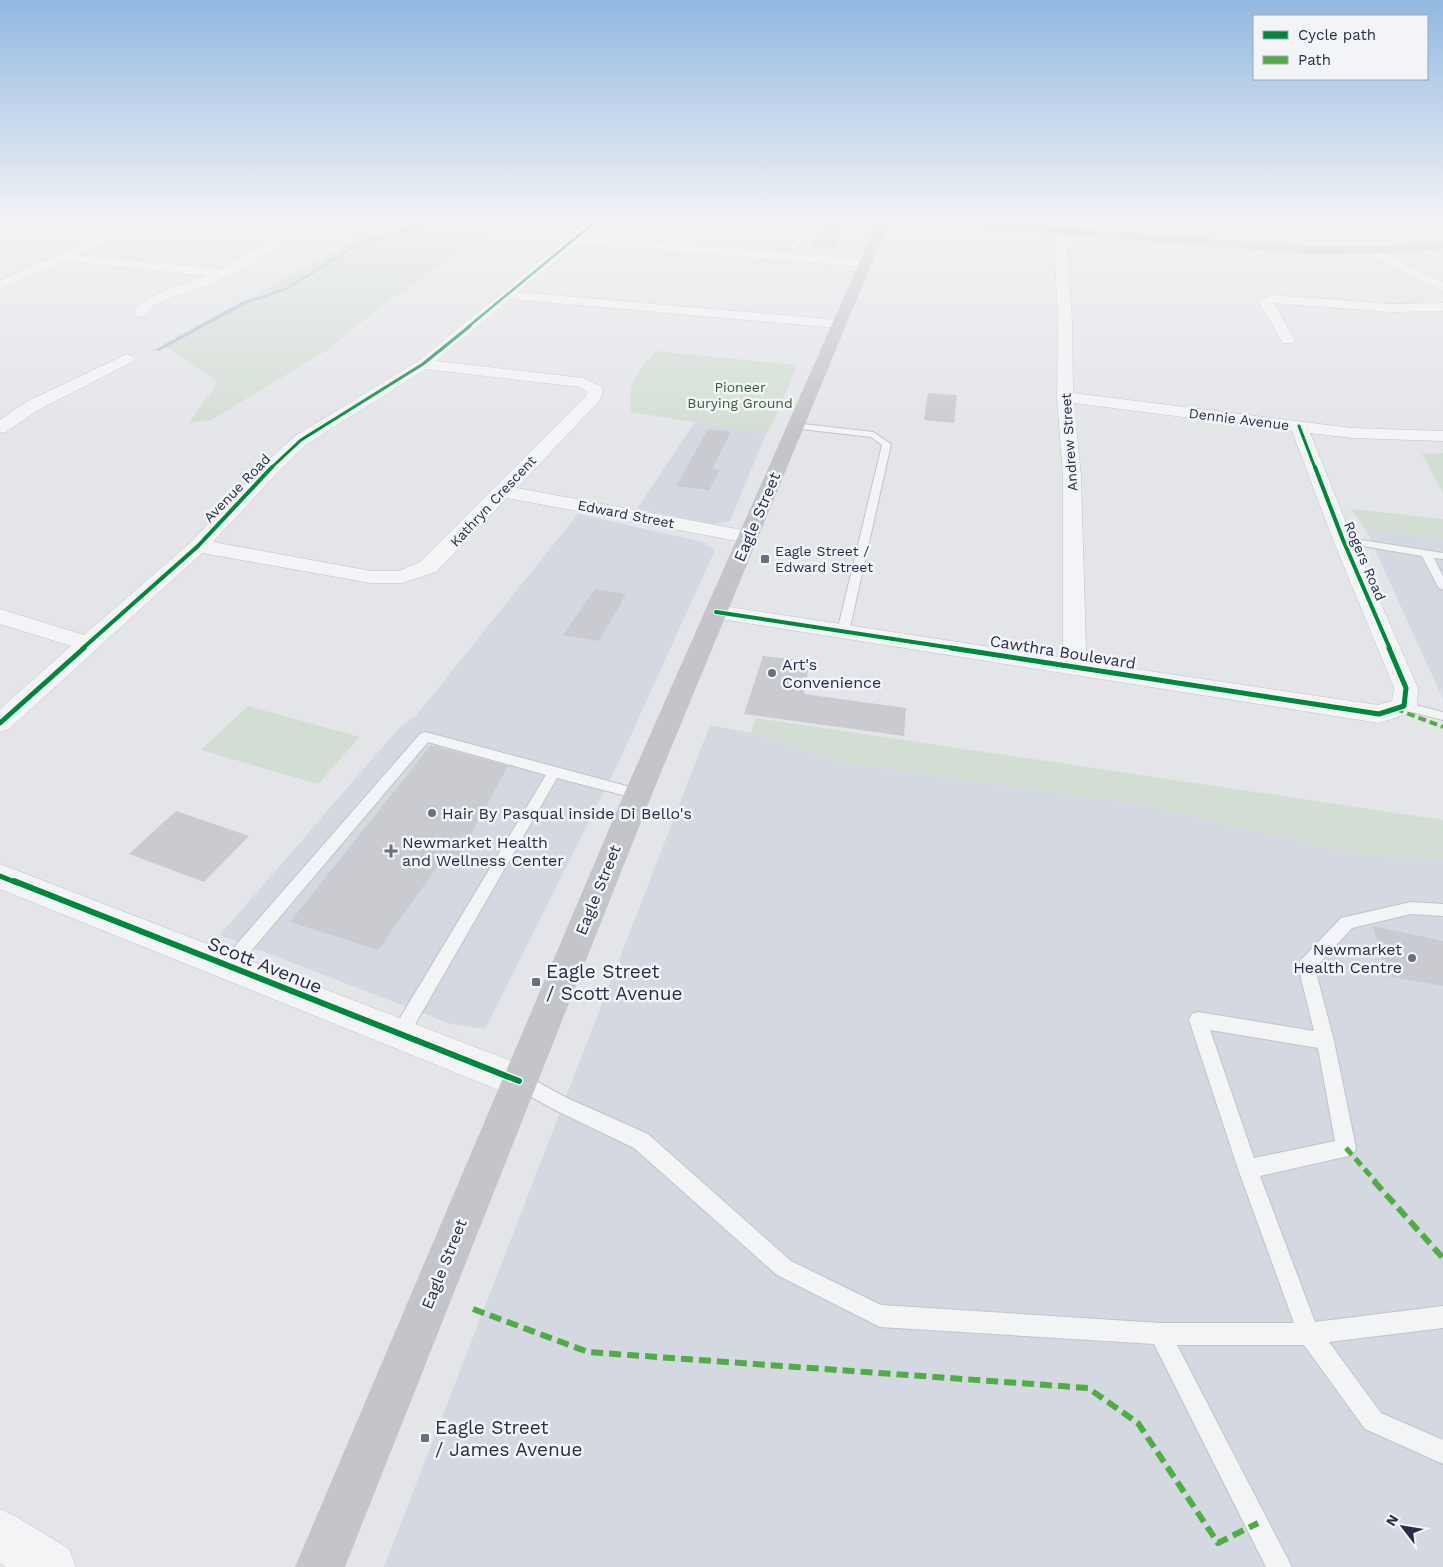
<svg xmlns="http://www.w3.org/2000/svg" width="1443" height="1567" font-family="'Work Sans',sans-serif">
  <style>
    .built { fill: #d4d8e0 }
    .green { fill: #d2ddd4 }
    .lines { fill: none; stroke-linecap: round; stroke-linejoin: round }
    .stream { fill: #b0bdd7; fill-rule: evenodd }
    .building { fill: #cacbd0 }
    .lane-casing { stroke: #c2c3c7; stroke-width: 2 }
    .street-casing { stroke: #c2c3c7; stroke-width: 1 }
    .lane { fill: #f3f4f6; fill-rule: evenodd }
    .street { fill: #f3f4f6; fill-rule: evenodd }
    .secondary { fill: #c4c5ca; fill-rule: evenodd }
    .quiet-far2 { stroke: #53ab47; stroke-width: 4; stroke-dasharray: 8 4; stroke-linecap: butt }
    .quiet-far1 { stroke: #53ab47; stroke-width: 5; stroke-dasharray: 9 5; stroke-linecap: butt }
    .quiet { stroke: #53ab47; stroke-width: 6; stroke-dasharray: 12 6; stroke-linecap: butt }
    .cycleway-far4-casing { stroke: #f2f4f8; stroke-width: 4 }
    .cycleway-far3-casing { stroke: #f2f4f8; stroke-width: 5 }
    .cycleway-far2-casing { stroke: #f2f4f8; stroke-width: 6 }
    .cycleway-far1-casing { stroke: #f2f4f8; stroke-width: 8 }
    .cycleway-casing { stroke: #f2f4f8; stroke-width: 9 }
    .cycleway-far4 { stroke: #00873e; stroke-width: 2.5 }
    .cycleway-far3 { stroke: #00873e; stroke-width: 3 }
    .cycleway-far2 { stroke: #00873e; stroke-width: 4 }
    .cycleway-far1 { stroke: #00873e; stroke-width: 5 }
    .cycleway { stroke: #00873e; stroke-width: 6 }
    .poi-dot { fill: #6a6e7e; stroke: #f2f4f8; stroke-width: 2 }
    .labels { text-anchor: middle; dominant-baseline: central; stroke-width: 5; stroke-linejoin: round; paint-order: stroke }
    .far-park-label { font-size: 14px; fill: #366234; stroke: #f2f4f8 }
    .far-street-label { font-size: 14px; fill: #282e45; stroke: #f2f4f8 }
    .far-poi-label { font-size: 14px; fill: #282e45; stroke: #f2f4f8; text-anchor: start }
    .street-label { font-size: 16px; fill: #282e45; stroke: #f2f4f8 }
    .poi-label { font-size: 16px; fill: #282e45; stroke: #f2f4f8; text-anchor: start }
    .near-street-label { font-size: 19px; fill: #282e45; stroke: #f2f4f8 }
    .near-poi-label { font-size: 19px; fill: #282e45; stroke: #f2f4f8; text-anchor: start }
  </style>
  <rect width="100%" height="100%" fill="#e4e5e9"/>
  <path class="built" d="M695,422L766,434L730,521L714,524L637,509Z
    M578,514L703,542L715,550L621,757L485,1029L451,1024L220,935L399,728L416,716Z
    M1366,530L1443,539V699Z
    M710,725L751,733L838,762L1145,805L1352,854L1443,860V1567H384Z"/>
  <path class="green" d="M395,216H512L385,303L326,351L211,420L189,423L218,382L162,344L359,238L355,230L360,223Z
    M656,351L797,365L778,412L766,434L631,412C628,380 636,374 656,351Z
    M1443,453V493L1422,454Z
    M1351,509L1443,519V539L1366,530Z
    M248,706L360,737L318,784L201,750Z
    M756,718L1443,820V860L1352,854L1145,805L838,762L751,733Z"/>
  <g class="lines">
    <path class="stream" d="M460,216H468L425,226L359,245L289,289L244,305L159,351L155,350L240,303L287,287L357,243L423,224Z"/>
  </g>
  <path class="building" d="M822,225L845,226L835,248L811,246Z
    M928,393L957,395L954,423L924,420Z
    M708,429L731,432L712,469L720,470L709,490L676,486Z
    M595,589L626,594L620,603H622L598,641L563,635Z
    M763,656L810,661L804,694L906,708L904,736L744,714Z
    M431,745L508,766L456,862L442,860L378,950L290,922Z
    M176,811L249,836L204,882L129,854Z
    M1373,926L1443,941V986L1386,976Z"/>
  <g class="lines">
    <g class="lane-casing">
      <path id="lane" d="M802,216H808L799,231L804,236L790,257H786L798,236L793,231Z
        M795,423L873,432L891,444L849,632L843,636L837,632L882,445L871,437L792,428V424Z
        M1343,537L1443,553V559L1434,558L1443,576V590L1438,587L1422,556L1339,542V538Z
        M1404,702L1443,712V720L1400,709L1398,706Z
        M425,732L638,789L643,790L645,794L643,798L638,799L557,778L406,1040L400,1042L394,1040L391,1034L394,1028L546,775L428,742L234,971L228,973L222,971L220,966L222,961L420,734Z
        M1411,902L1443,904V916L1411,914L1352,928L1315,968L1334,1041L1356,1148L1353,1155L1260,1176L1315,1322L1443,1306V1328L1329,1342L1381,1413L1443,1440V1464L1365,1429L1304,1345H1177L1292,1567H1266L1154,1344L880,1327L777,1275L634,1148L555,1110L513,1087L510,1081L513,1075L519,1072L567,1098L648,1134L791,1261L881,1305L1160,1323H1294L1238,1169L1189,1020L1192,1014L1198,1012L1314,1031L1298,966L1300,961L1341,918ZM1210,1030L1318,1048L1335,1141L1254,1158Z"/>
    </g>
    <g class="street-casing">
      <path id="street" d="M149,216H164L78,255L221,269L286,233L290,231L296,235L244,268L208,285L162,301L152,307L145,316L140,317L133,313C148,291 183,286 207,276L65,261L0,289V280Z
        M595,216H607L583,237L865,259L871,263L865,267L576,244L518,292L838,320L843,321L845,324L843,327L838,328L510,299L436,361L583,378L601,386L603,389L600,400L517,488L748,531L755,533L758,537L755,541L748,543L507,498L436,572L402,583H371L202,553L9,729L0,732V709L71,646L0,624V609L84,635L191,542L264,464L295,436L418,361ZM426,369L579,387L587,391L586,396L420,562L399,571H371L213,542L278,472L307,444Z
        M1053,216H1065L1072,321L1073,393L1352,428L1443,431V441L1352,438L1310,433L1353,540L1418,688L1417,706L1413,712L1379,723L708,617L705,612L708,607L716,605L1063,658V476L1057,397L1058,321ZM1074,403L1292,431L1333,540L1394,688L1392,701L1378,705L1088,662L1086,652L1081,476Z
        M1210,216H1221L1231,243L1229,246H1221L1219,243Z
        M1371,247L1443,282V291L1367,254L1365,251L1367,248Z
        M1272,295L1391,304L1443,303V311L1391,312L1274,303L1295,340L1293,343H1283L1281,340L1259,302L1261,299Z
        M127,354L132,356L135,359L132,362L38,410L6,432L0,433V420L26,402Z
        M0,864L532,1069L537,1081L532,1093L519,1098L0,889Z
        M0,1509L17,1517L69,1549L76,1567H6L0,1563Z"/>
    </g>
    <use href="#lane" class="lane"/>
    <use href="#street" class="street"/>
    <path class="secondary" d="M864,216H916L1309,246H1393L1443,241V249L1393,253L1309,254L889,221L652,794L345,1567H295L624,794L878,220L865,218Z"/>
    <path class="quiet-far2" d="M1396,709L1443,727"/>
    <path class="quiet-far1" d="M1346,1148L1376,1182"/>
    <path class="quiet" d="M1374,1181L1443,1258
      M473,1309L588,1352L1088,1388L1138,1423L1218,1543L1258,1523"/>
    <g class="cycleway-far4-casing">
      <path id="cycleway-far4" d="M468,327L602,216"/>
    </g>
    <g class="cycleway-far3-casing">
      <path id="cycleway-far3" d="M1299,426L1315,468
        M271,468L301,440L423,364L470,326"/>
    </g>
    <g class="cycleway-far2-casing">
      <path id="cycleway-far2" d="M1315,467L1343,540L1390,649
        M716,612L959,649
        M82,649L198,546L272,467"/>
    </g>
    <g class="cycleway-far1-casing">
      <path id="cycleway-far1" d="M951,648L1379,714L1404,706L1406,688L1389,648
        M0,723L84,648
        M0,876L17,883"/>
    </g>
    <g class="cycleway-casing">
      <path id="cycleway" d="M14,881L519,1081"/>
    </g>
    <use href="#cycleway-far4" class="cycleway-far4"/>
    <use href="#cycleway-far3" class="cycleway-far3"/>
    <use href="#cycleway-far2" class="cycleway-far2"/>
    <use href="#cycleway-far1" class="cycleway-far1"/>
    <use href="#cycleway" class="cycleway"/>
  </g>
  <linearGradient id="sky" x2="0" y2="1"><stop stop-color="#91b8e1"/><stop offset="0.5" stop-color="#f3f3f5"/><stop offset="1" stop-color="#f3f3f5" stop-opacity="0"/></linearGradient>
  <rect width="1443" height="436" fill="url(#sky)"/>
  <g class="poi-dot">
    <rect x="760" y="554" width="10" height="10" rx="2.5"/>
    <circle cx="772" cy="673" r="5"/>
    <circle cx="432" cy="813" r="5"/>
    <path d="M388.5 843.5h5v5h5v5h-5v5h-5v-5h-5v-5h5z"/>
    <circle cx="1412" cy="958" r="5"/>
    <rect x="531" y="977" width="10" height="10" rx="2.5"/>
    <rect x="420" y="1433" width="10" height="10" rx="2.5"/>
  </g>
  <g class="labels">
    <g class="far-park-label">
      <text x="740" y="387">Pioneer<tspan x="740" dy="16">Burying Ground</tspan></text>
    </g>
    <g class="far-street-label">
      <text transform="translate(1239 419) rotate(7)">Dennie Avenue</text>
      <text transform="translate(1069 442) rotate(-94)">Andrew Street</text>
      <text transform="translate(237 488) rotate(-46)">Avenue Road</text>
      <text transform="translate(493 501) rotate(-47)">Kathryn Crescent</text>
      <text transform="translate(626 514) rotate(11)">Edward Street</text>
      <text transform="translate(1365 561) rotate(67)">Rogers Road</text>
    </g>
    <g class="far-poi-label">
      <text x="775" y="551">Eagle Street /<tspan x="775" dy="16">Edward Street</tspan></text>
    </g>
    <g class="street-label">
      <text transform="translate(757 517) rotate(-67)">Eagle Street</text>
      <text transform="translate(1063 652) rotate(9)">Cawthra Boulevard</text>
      <text transform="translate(598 890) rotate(-68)">Eagle Street</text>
      <text transform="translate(444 1264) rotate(-68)">Eagle Street</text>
    </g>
    <g class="poi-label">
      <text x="782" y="664">Art's<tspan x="782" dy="18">Convenience</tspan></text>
      <text x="442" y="813">Hair By Pasqual inside Di Bello's</text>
      <text x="402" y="842">Newmarket Health<tspan x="402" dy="18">and Wellness Center</tspan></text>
      <text x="1402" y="949" text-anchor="end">Newmarket<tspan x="1402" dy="18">Health Centre</tspan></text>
    </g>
    <g class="near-street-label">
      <text transform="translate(265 965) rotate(22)">Scott Avenue</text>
    </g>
    <g class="near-poi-label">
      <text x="546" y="971">Eagle Street<tspan x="546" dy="22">/ Scott Avenue</tspan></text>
      <text x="435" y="1427">Eagle Street<tspan x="435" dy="22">/ James Avenue</tspan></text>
    </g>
  </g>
  <rect x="1253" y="15" width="175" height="65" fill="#f2f4f8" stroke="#a1a5b0"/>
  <rect x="1263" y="31" width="25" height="8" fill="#00873e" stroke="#a1a5b0"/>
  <text x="1298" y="40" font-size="15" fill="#282e45">Cycle path</text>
  <rect x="1263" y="56" width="25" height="8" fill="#53ab47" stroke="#a1a5b0"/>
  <text x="1298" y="65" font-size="15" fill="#282e45">Path</text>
  <g transform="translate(1403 1527) rotate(301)" stroke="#f2f4f8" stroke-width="4" paint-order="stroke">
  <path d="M0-4L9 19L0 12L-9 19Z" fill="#282e45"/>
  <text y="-8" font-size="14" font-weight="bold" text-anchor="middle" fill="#282e45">N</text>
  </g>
</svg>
